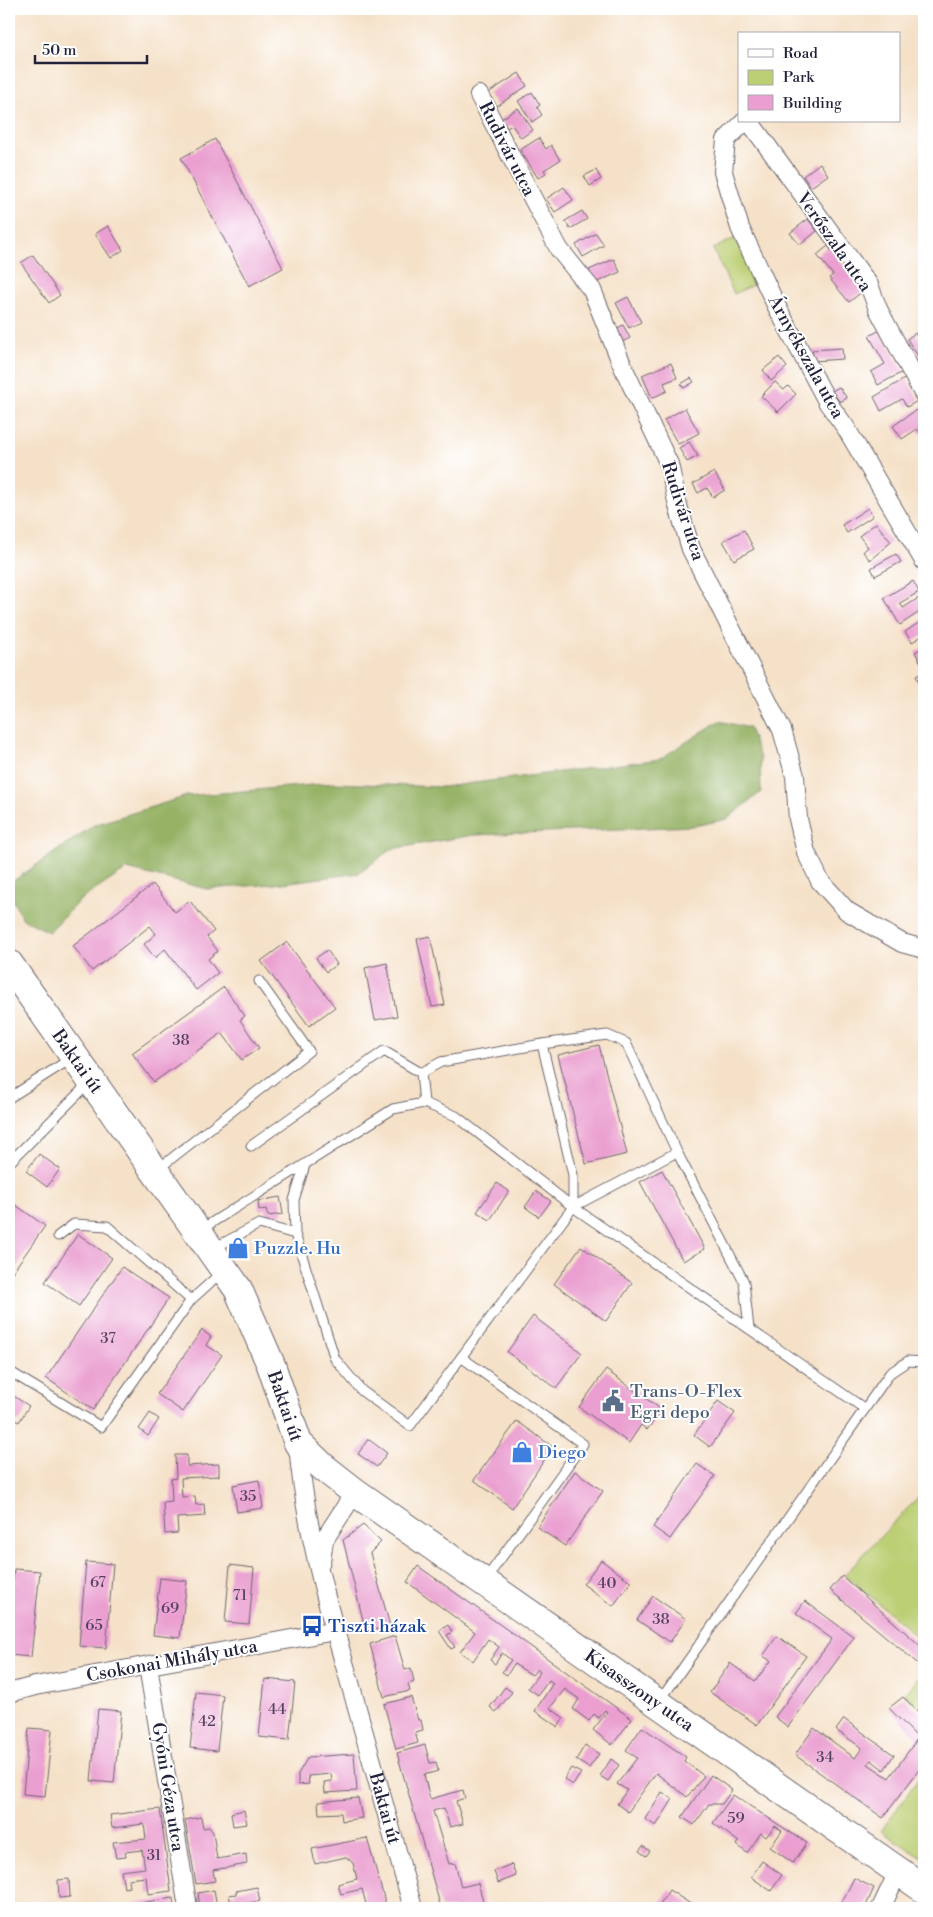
<svg xmlns="http://www.w3.org/2000/svg" width="933" height="1917" font-family="'Libre Bodoni',serif">
  <style>
    .green { fill: #bccf73; stroke: #6f7857 }
    .forest { fill: #95b265; stroke: #5c6a50 }
    .building { fill: #ea9fd0 }
    .lines { fill: none; stroke-linecap: round; stroke-linejoin: round }
    .service-casing { stroke: #6c656c; stroke-width: 11 }
    .minor-casing { stroke: #6c656c; stroke-width: 20 }
    .primary-casing { stroke: #6c656c; stroke-width: 30 }
    .service { stroke: #fff; stroke-width: 9 }
    .minor { stroke: #fff; stroke-width: 18 }
    .primary { stroke: #fff; stroke-width: 28 }
    .labels { text-anchor: middle; dominant-baseline: central; stroke-width: 4; stroke-linejoin: round; paint-order: stroke }
    .number-label { font-size: 15px; fill: #544160 }
    .street-label { font-size: 18px; fill: #22223b; stroke: #fff }
    .shop-label { font-size: 18px; fill: #366cbe; stroke: #fff; text-anchor: start }
    .service-label { font-size: 18px; fill: #4e5e75; stroke: #fff; text-anchor: start }
    .transit-label { font-size: 18px; fill: #164399; stroke: #fff; text-anchor: start }
  </style>
  <rect width="100%" height="100%" fill="#fff"/>
  <filter id="ink" filterUnits="userSpaceOnUse"><feTurbulence type="fractalNoise" baseFrequency=".02" numOctaves="2"/><feDisplacementMap in="SourceGraphic" scale="10" xChannelSelector="R" yChannelSelector="G"/><feConvolveMatrix kernelMatrix="1 2 1 2 8 2 1 2 1" color-interpolation-filters="sRGB"/></filter>
  <filter id="wash" filterUnits="userSpaceOnUse"><feTurbulence type="fractalNoise" baseFrequency=".0096" numOctaves="4" result="noise"/><feDisplacementMap in="SourceGraphic" scale="20" xChannelSelector="R" yChannelSelector="G"/><feGaussianBlur stdDeviation="1.12" result="paint"/><feColorMatrix in="noise" values="0 0 0 0 0 0 0 0 0 0 0 0 0 0 0 0 0 1.4 0 .05"/><feComposite in="paint" operator="in"/></filter>
  <g filter="url(#wash)">
    <rect width="100%" height="100%" fill="#f5e1c8"/>
    <path class="green" d="M735,238L757,283L734,294L713,249Z
      M924,1491V1643L845,1574Z
      M924,1672V1712L905,1694Z
      M924,1771V1859L881,1831Z"/>
    <path class="forest" d="M719,721L749,728L760,758L761,792L727,819L694,826L474,835L391,849L359,873L275,884L207,889L127,869L79,901L49,932L23,919L9,893V884L94,825L187,796L334,783L443,787L622,764L660,759Z"/>
    <g id="blocks">
      <path class="building" d="M519,73L527,86L497,106L488,93Z
        M532,92L540,105L537,107L542,115L532,122L518,101Z
        M518,108L533,130L521,138L512,125L507,128L501,119Z
        M539,138L546,149L551,145L560,160L544,170L546,173L538,178L520,150Z
        M215,139L283,268L249,286L181,158Z
        M820,163L828,175L811,187L803,176Z
        M596,170L601,179L590,186L584,176Z
        M564,187L573,200L555,212L546,199Z
        M582,211L587,219L570,229L565,221Z
        M808,219L817,231L800,245L790,233Z
        M108,226L123,250L111,258L95,234Z
        M596,233L604,245L583,257L576,245Z
        M828,246L863,291L849,302L829,278L833,275L817,255Z
        M33,255L60,295L49,303L21,263Z
        M614,259L620,272L595,283L589,270Z
        M628,297L641,322L629,328L616,303Z
        M623,325L630,338L622,342L616,329Z
        M880,330L903,372L878,385L871,372L885,364L869,336Z
        M915,333L924,348V351L918,356L907,339Z
        M842,348L843,359L813,361L812,350Z
        M779,357L787,367L771,381L763,370Z
        M671,363L677,378L664,383L667,391L652,398L642,375Z
        M691,378L694,382L684,388L681,384Z
        M906,378L919,400L907,407L902,399L881,411L874,397Z
        M775,382L784,390L788,386L796,394L778,412L761,396Z
        M839,387L847,398L840,402L832,391Z
        M922,406L924,409V431L921,434L917,429L902,439L893,426Z
        M685,408L699,433L678,444L664,420Z
        M689,442L698,456L687,462L679,448Z
        M714,472L725,490L713,497L707,488L698,493L693,484Z
        M868,508L873,516L847,533L842,525Z
        M876,523L891,542L870,560L863,552L868,547L859,536Z
        M744,530L754,549L734,560L723,541Z
        M896,554L901,562L875,576L871,568Z
        M913,581L919,592L900,603L903,608L920,597L924,604V609L900,625L884,598Z
        M924,619V635L912,642L905,632Z
        M924,647V661L921,663L915,652Z
        M924,672V686L921,687L916,676Z
        M153,884L175,912L190,901L214,931L207,937L218,951L208,959L218,973L196,990L165,949L155,958L144,944L156,934L150,926L92,971L73,946Z
        M430,936L445,1005L432,1007L417,939Z
        M287,942L335,1007L309,1026L261,961Z
        M327,950L337,964L326,972L316,958Z
        M387,963L397,1016L375,1020L365,968Z
        M224,987L245,1016L240,1020L259,1048L242,1060L222,1033L154,1082L132,1053Z
        M599,1045L627,1154L586,1164L558,1055Z
        M39,1154L60,1169L47,1187L26,1171Z
        M662,1170L705,1249L683,1261L640,1182Z
        M497,1183L509,1191L490,1220L477,1212Z
        M536,1191L551,1201L539,1217L525,1207Z
        M280,1197L283,1214L268,1216L266,1209L259,1210L258,1201Z
        M9,1200L45,1226L9,1277Z
        M78,1234L112,1258L79,1306L45,1282Z
        M581,1246L632,1283L606,1321L554,1284Z
        M122,1267L169,1298L93,1410L46,1378Z
        M533,1316L582,1353L556,1388L507,1352Z
        M202,1330L211,1337L206,1345L222,1355L183,1412L157,1394Z
        M606,1370L662,1410L647,1430L641,1425L629,1443L579,1407Z
        M9,1393L29,1406L19,1422L9,1416Z
        M718,1401L735,1413L710,1447L694,1435Z
        M150,1413L159,1419L148,1436L139,1429Z
        M517,1421L553,1447L512,1508L474,1480Z
        M368,1439L387,1453L377,1467L358,1454Z
        M175,1455H187V1466L219,1464V1476L181,1478L182,1497L195,1496L196,1505L204,1504L205,1516L177,1518L178,1533L165,1534L163,1502L172,1501L171,1479L176,1478Z
        M697,1464L715,1476L670,1539L653,1527Z
        M575,1471L603,1491L565,1546L537,1527Z
        M259,1480L263,1508L237,1512L233,1485Z
        M363,1525L381,1542L370,1553L390,1626L366,1632L343,1540Z
        M601,1560L631,1582L613,1606L583,1584Z
        M86,1562L113,1564L106,1648L79,1646Z
        M230,1565L254,1568L249,1624L225,1622Z
        M418,1566L632,1719L612,1745L593,1730L607,1712L605,1710L599,1718L594,1714L589,1721L573,1709L579,1699L565,1689L550,1708L564,1718L558,1727L535,1711L553,1683L549,1680L538,1695L528,1688L540,1672L537,1669L532,1675L514,1664L507,1675L502,1672L511,1660L502,1653L495,1664L490,1660L499,1647L488,1639L473,1661L460,1652L475,1632L407,1582Z
        M14,1569L40,1571L31,1657L9,1655V1617Z
        M842,1576L924,1649V1664L922,1667L830,1590Z
        M160,1578L187,1581L180,1638L153,1635Z
        M653,1596L686,1619L670,1642L637,1620Z
        M805,1601L854,1637L788,1727L775,1717L832,1639L796,1613Z
        M448,1625L452,1632L447,1635L455,1647L451,1649L439,1631Z
        M395,1636L405,1670L411,1668L414,1682L408,1684L410,1691L384,1697L370,1644Z
        M777,1636L806,1656L757,1725L710,1692L730,1663L755,1681L771,1661L763,1656Z
        M265,1679L295,1682L289,1740L259,1737Z
        M505,1687L512,1692L496,1712L490,1707Z
        M196,1692L223,1695L217,1751L190,1748Z
        M411,1697L418,1720H421L423,1730L415,1732L418,1743L396,1749L384,1704Z
        M903,1697L924,1717V1763L883,1818L795,1755L814,1728L855,1758L862,1748L836,1730L844,1719L894,1755L884,1770L871,1760L868,1764L889,1778L918,1738L889,1708Z
        M98,1709L121,1711L114,1783L91,1781Z
        M642,1727L686,1757L684,1761L704,1776L687,1797L656,1773L628,1812L617,1804L627,1790L617,1784L637,1758L626,1750Z
        M29,1728L52,1730L45,1796L23,1794Z
        M425,1745L430,1763L436,1762L438,1771L424,1775L430,1799L463,1790L465,1798L456,1801L463,1824L450,1827L444,1808L433,1811L449,1864L455,1863L461,1887L478,1883L485,1908H441L397,1753Z
        M585,1745L599,1754L589,1768L576,1760Z
        M354,1754L357,1791L325,1793L324,1782L332,1781L331,1774L308,1776L309,1784L298,1785V1774L308,1757Z
        M611,1759L619,1765L608,1781L600,1776Z
        M571,1768L581,1773L573,1785L564,1779Z
        M711,1775L732,1790L722,1804H709L694,1825L682,1817Z
        M662,1792L673,1799L656,1826L645,1819Z
        M733,1795L807,1843L793,1863L770,1847L782,1831L775,1826L766,1837L761,1833L747,1853L737,1845L739,1842L713,1823Z
        M358,1798L362,1818L342,1821L341,1813L319,1814L318,1802Z
        M160,1809L171,1891L148,1894L146,1877L128,1879L129,1887L124,1888L121,1871L145,1868L142,1850L125,1852L126,1857L116,1858L113,1842L146,1839L144,1824L112,1828L110,1815Z
        M244,1810L247,1824L233,1826L231,1813Z
        M201,1817L203,1828L209,1827L213,1832L217,1859L246,1854L247,1864L213,1870L215,1881L196,1884L185,1820Z
        M367,1838L386,1905L371,1908H367L362,1889L341,1894L338,1884L357,1879L353,1863L346,1857L315,1864L312,1849Z
        M643,1846L650,1851L646,1856L639,1851Z
        M762,1861L782,1875L771,1891L751,1877Z
        M512,1864L516,1876L498,1883L494,1871Z
        M854,1878L874,1888L865,1908H839Z
        M69,1879L70,1897L59,1898L58,1880Z
        M257,1887L260,1901L238,1905L239,1908H200L198,1893L214,1890L217,1906L231,1903L229,1895L236,1894V1891Z
        M669,1890L697,1908H667L660,1904Z
        M173,1898L174,1908H134L133,1904Z"/>
    </g>
  </g>
  <g filter="url(#ink)">
    <use href="#blocks" fill-opacity="0" stroke="#6c656c" stroke-width="1"/>
    <g class="lines">
      <g class="service-casing">
        <path id="service" d="M542,1044L607,1035L626,1043L677,1152
          M421,1073L441,1062L542,1044L573,1175V1207
          M9,1098L72,1058
          M251,1146L384,1051L421,1073L424,1103
          M9,1163L89,1083
          M158,1169L309,1051L259,981
          M200,1230L393,1109L424,1103L456,1116L573,1207L865,1409
          M295,1234L294,1200L305,1165
          M58,1236L74,1224L107,1226L191,1300
          M214,1248L259,1224L295,1234L335,1359L362,1391L410,1426L573,1207L677,1152L744,1282L749,1329
          M461,1357L583,1444L486,1579
          M9,1371L101,1427L191,1300L222,1272
          M659,1702L890,1373L908,1361L924,1362"/>
      </g>
      <g class="minor-casing">
        <g id="minor">
          <path d="M479,95L559,249L592,290L623,367L669,464L678,506L691,549L782,730L795,776L798,819L806,852L820,881L847,911L902,943L924,949"/>
          <path d="M745,121L726,140L723,172L740,228L777,307L828,403L846,428L924,561"/>
          <path d="M749,121L869,285L878,309L924,395"/>
          <path id="s1" d="M298,1443C304,1524 327,1604 350,1683C371,1758 392,1833 413,1908"/>
          <path d="M321,1561L324,1540L355,1492"/>
          <path d="M148,1666L188,1908"/>
          <path d="M9,1693L35,1686L335,1631"/>
          <path d="M881,1908L898,1872"/>
        </g>
      </g>
      <g class="primary-casing">
        <g id="primary">
          <path id="s2" d="M9,964L238,1289L271,1365L298,1443L323,1467L355,1492L924,1889"/>
        </g>
      </g>
      <use href="#service" class="service"/>
      <use href="#minor" class="minor"/>
      <use href="#primary" class="primary"/>
    </g>
  </g>
  <defs>
    <g id="shop-bare" transform="scale(1.725)"><path d="M-5-2.5h2.3a2.7 3.5 0 0 1 5.4 0H5L5.5 6h-11ZM-1.5-2.5h3a1.5 2.3 0 0 0-3 0Z" fill="#3f7fe0" stroke="#fff" stroke-width="2.5" paint-order="stroke"/></g>
    <g id="civic-bare" transform="scale(1.725)"><path d="M-.6-6.5H3V-4.5H.6V-3L4-1V1h2V6H-6V1h2V-1L-.6-3ZM-1.2 2.5V6h2.4V2.5Z" fill="#5c6f8a" stroke="#fff" stroke-width="2.5" paint-order="stroke"/></g>
    <g id="bus-bare" transform="scale(1.725)"><path d="M-5-6H5V4H4V6H2V4H-2V6H-4V4H-5ZM-3.5-4V0h7V-4ZM-3.5 1.2v1.5H-2V1.2ZM2 1.2v1.5H3.5V1.2Z" fill="#1a4fb4" stroke="#fff" stroke-width="2.5" paint-order="stroke"/></g>
  </defs>
  <g fill-rule="evenodd">
    <use href="#shop-bare" x="238" y="1248"/>
    <use href="#civic-bare" x="613" y="1401"/>
    <use href="#shop-bare" x="522" y="1452"/>
    <use href="#bus-bare" x="312" y="1626"/>
  </g>
  <g class="labels">
    <g class="number-label">
      <text x="181" y="1040">38</text>
      <text x="108" y="1338">37</text>
      <text x="248" y="1496">35</text>
      <text x="98" y="1582">67</text>
      <text x="607" y="1583">40</text>
      <text x="240" y="1595">71</text>
      <text x="170" y="1608">69</text>
      <text x="661" y="1619">38</text>
      <text x="94" y="1625">65</text>
      <text x="277" y="1709">44</text>
      <text x="207" y="1721">42</text>
      <text x="825" y="1757">34</text>
      <text x="736" y="1818">59</text>
      <text x="154" y="1855">31</text>
    </g>
    <g class="street-label">
      <text transform="translate(507 149) rotate(63)">Rudivár utca</text>
      <text transform="translate(834 242) rotate(55)">Verőszala utca</text>
      <text transform="translate(806 357) rotate(61)">Árnyékszala utca</text>
      <text transform="translate(683 511) rotate(72)">Rudivár utca</text>
      <text stroke="none"><textPath href="#s2" startOffset="119">Baktai út</textPath></text>
      <text stroke="none"><textPath href="#s2" startOffset="524">Baktai út</textPath></text>
      <text transform="translate(172 1661) rotate(-10)">Csokonai Mihály utca</text>
      <text stroke="none"><textPath href="#s2" startOffset="985">Kisasszony utca</textPath></text>
      <text transform="translate(168 1787) rotate(81)">Gyóni Géza utca</text>
      <text stroke="none"><textPath href="#s1" startOffset="376">Baktai út</textPath></text>
    </g>
    <g class="shop-label">
      <text x="254" y="1248">Puzzle. Hu</text>
      <text x="538" y="1452">Diego</text>
    </g>
    <g class="service-label">
      <text x="630" y="1391">Trans-O-Flex<tspan x="630" dy="21">Egri depo</tspan></text>
    </g>
    <g class="transit-label">
      <text x="328" y="1626">Tiszti házak</text>
    </g>
  </g>
  <rect width="933" height="1917" fill="none" stroke="#fff" stroke-width="30"/>
  <rect x="738" y="32" width="162" height="90" fill="#ffffff" stroke="#a7a7b1"/>
  <rect x="748" y="49" width="25" height="8" fill="#ffffff" stroke="#a7a7b1"/>
  <text x="783" y="58" font-size="15" fill="#22223b">Road</text>
  <rect x="748" y="70" width="25" height="15" fill="#bccf73" stroke="#a7a7b1"/>
  <text x="783" y="82" font-size="15" fill="#22223b">Park</text>
  <rect x="748" y="95" width="25" height="15" fill="#ea9fd0" stroke="#a7a7b1"/>
  <text x="783" y="108" font-size="15" fill="#22223b">Building</text>
  <path d="M35 55v8h112v-8" fill="none" stroke="#22223b" stroke-width="2.5"/>
  <text x="42" y="55" font-size="15" fill="#22223b" stroke="#ffffff" stroke-width="4" paint-order="stroke">50 m</text>
</svg>
